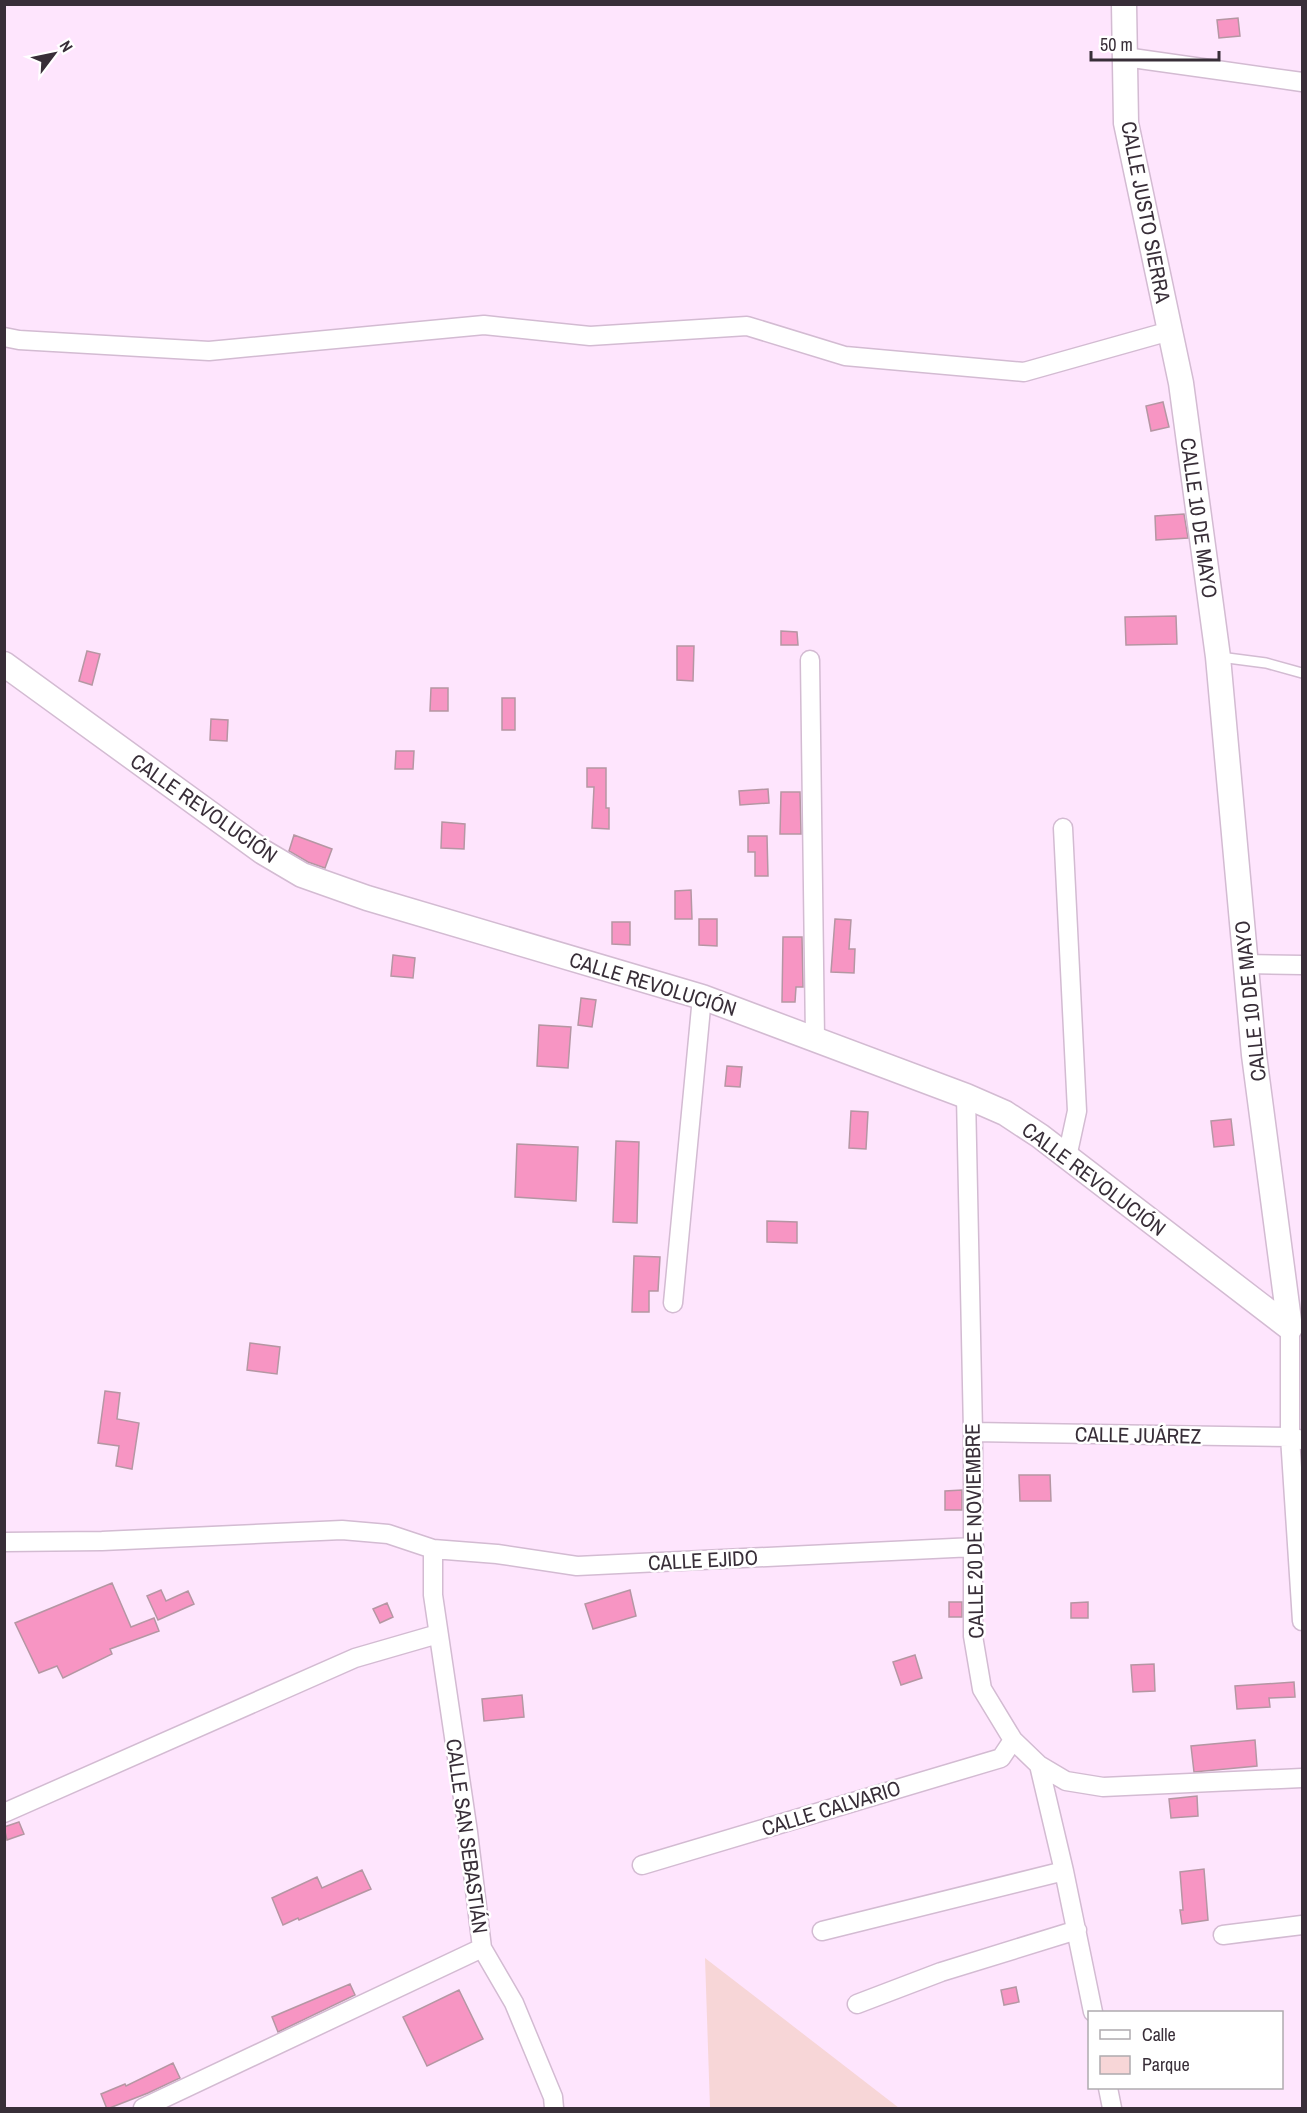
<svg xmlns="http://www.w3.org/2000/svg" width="1307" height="2113" font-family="'Archivo Narrow',sans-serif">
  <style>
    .green { fill: #f7d6d7 }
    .building { fill: #f795c3; stroke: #b596a3; stroke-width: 1.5 }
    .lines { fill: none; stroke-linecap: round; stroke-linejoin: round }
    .lane-casing { stroke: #d3bbd2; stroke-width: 12 }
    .street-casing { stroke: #d3bbd2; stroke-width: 21 }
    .secondary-casing { stroke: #d3bbd2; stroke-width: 27 }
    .lane { stroke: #fff; stroke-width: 9 }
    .street { stroke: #fff; stroke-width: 18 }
    .secondary { stroke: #fff; stroke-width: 24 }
    .labels { text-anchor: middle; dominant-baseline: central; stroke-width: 5; stroke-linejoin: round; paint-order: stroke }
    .street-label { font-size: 21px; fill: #382e38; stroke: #fff }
  </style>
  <rect width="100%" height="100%" fill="#fee5fd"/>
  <path class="green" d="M705,1958L899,2108H710Z"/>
  <path class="building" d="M1238,18L1240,36L1219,38L1217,20Z
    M1163,402L1169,427L1151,431L1146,406Z
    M1184,514L1188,538L1156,540L1155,516Z
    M1176,616L1177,644L1126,645L1125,617Z
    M781,631L797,632L798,645H781Z
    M677,646H694L693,681L677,680Z
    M87,651L100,654L92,685L79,681Z
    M431,688H448V711H430Z
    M502,698H515V730H502Z
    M211,719L228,720L227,741L210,740Z
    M396,751H414L413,769H395Z
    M587,768H606V808H609V829L592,828L594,787H587Z
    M768,789L769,803L740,805L739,791Z
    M781,792H800L801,834H780Z
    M442,822L465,824L464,849L441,848Z
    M294,835L332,849L325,868L308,862L289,851Z
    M748,836H767L768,876H755V852H748Z
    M691,890L692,919H675V891Z
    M699,919H717V946L699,945Z
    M835,919L851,920L849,949H855L854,973L831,972Z
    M612,922H630V945L612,944Z
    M783,937H802L803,987H796L795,1002H782Z
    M393,955L415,958L413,978L391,976Z
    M581,998L596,1000L592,1027L578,1025Z
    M539,1025L571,1027L568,1068L537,1066Z
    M727,1066L742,1067L740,1087L725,1086Z
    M851,1111L868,1112L866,1149L849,1148Z
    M1231,1119L1234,1145L1214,1147L1211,1121Z
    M616,1141L639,1142L637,1223L613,1222Z
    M517,1144L578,1147L576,1201L515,1197Z
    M767,1221L797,1222V1243L767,1242Z
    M634,1256L660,1257L658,1291H649V1312H632Z
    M250,1343L280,1347L277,1374L247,1370Z
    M105,1391L120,1393L117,1419L139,1423L132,1469L116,1466L119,1446L98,1443Z
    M1019,1475H1050L1051,1501H1020Z
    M962,1490V1510H945V1491Z
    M112,1583L131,1627L154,1618L159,1631L110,1649L112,1654L63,1678L57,1666L39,1673L15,1623Z
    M161,1590L166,1601L188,1591L194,1604L158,1620L147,1596Z
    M630,1590L636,1616L593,1629L585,1604Z
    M949,1602H962V1617H949Z
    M1088,1602V1618H1071V1603Z
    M387,1603L393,1617L380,1623L373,1609Z
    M915,1655L922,1678L901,1685L893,1662Z
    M1154,1664L1155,1691L1133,1692L1131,1665Z
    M1294,1682L1295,1697L1269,1698L1270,1707L1237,1709L1235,1686Z
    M522,1695L524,1717L484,1721L482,1699Z
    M1255,1740L1257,1766L1194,1772L1191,1746Z
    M1197,1796L1198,1816L1171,1818L1169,1799Z
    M19,1822L24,1834L7,1840L4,1827Z
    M1204,1869L1208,1920L1182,1924L1180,1910H1183L1180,1872Z
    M362,1870L371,1889L299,1920L298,1918L283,1925L272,1898L317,1877L322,1888Z
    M350,1984L355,1995L278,2032L272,2017Z
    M1016,1987L1019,2002L1004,2005L1001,1990Z
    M459,1990L483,2039L427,2066L403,2017Z
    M173,2063L180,2078L148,2093L107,2109L101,2094L125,2084L126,2086Z"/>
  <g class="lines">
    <g class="lane-casing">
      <path id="lane" d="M1220,657L1266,663L1302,673"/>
    </g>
    <g class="street-casing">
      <path id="street" d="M1125,57L1302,82
        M4,337L19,340L209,351L484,325L590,336L747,326L845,356L1024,372L1170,331
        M810,660L815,1039
        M1063,828L1077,1111L1067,1157
        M1245,964L1302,965
        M966,1096L973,1432V1636L982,1689L1013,1740L1039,1765L1064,1871L1093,2012
        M673,1303L702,997
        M1290,1328V1437L1302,1621
        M973,1432L1290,1437L1302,1440
        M4,1542L102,1541L342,1530L388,1534L433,1549L497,1554L577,1566L974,1547
        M433,1549V1595L468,1832L482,1948L514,2003L553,2097L554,2108
        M1039,1765L1066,1781L1103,1787L1302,1778
        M4,1813L355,1658L438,1634
        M642,1865L1001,1758L1013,1740
        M822,1931L1064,1871
        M1223,1935L1302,1925
        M857,2004L941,1972L1077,1930
        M1108,2088L1112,2108
        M143,2108L482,1948"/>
    </g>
    <g class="secondary-casing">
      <path id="secondary" d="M1124,4L1126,123L1181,383L1218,657L1254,1055L1290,1328
        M4,664L263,852L302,875L367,898L702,997L966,1096L1005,1113L1040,1136L1290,1328"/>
    </g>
    <use href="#lane" class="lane"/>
    <use href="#street" class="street"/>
    <use href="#secondary" class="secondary"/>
  </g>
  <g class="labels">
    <g class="street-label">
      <text transform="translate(1146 212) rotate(79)">CALLE JUSTO SIERRA</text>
      <text transform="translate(1199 518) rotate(82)">CALLE 10 DE MAYO</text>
      <text transform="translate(204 808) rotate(35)">CALLE REVOLUCIÓN</text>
      <text transform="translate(653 984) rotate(17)">CALLE REVOLUCIÓN</text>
      <text transform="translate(1250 1001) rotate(-96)">CALLE 10 DE MAYO</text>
      <text transform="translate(1094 1179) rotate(37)">CALLE REVOLUCIÓN</text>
      <text transform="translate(1138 1435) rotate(1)">CALLE JUÁREZ</text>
      <text transform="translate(974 1531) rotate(-91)">CALLE 20 DE NOVIEMBRE</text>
      <text transform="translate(703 1560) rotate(-3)">CALLE EJIDO</text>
      <text transform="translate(831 1808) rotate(-17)">CALLE CALVARIO</text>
      <text transform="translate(467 1836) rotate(82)">CALLE SAN SEBASTIÁN</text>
    </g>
  </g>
  <rect width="1307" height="2113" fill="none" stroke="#382e38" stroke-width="12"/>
  <rect x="1088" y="2011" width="195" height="78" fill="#ffffff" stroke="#afabaf" stroke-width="1.5"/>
  <rect x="1100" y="2030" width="30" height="9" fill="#ffffff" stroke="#afabaf" stroke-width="1.5"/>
  <text x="1142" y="2041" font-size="18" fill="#382e38">Calle</text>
  <rect x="1100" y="2056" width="30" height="18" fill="#f7d6d7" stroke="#afabaf" stroke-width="1.5"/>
  <text x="1142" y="2071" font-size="18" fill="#382e38">Parque</text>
  <g transform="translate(54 54) rotate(58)" stroke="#ffffff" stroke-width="4.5" paint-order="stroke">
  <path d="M0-4.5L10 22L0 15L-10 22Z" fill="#382e38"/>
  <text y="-9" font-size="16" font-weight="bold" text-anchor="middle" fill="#382e38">N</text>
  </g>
  <path d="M1091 51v9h128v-9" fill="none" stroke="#382e38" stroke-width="3"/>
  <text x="1100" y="51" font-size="18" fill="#382e38" stroke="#ffffff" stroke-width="4.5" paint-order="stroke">50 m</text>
</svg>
